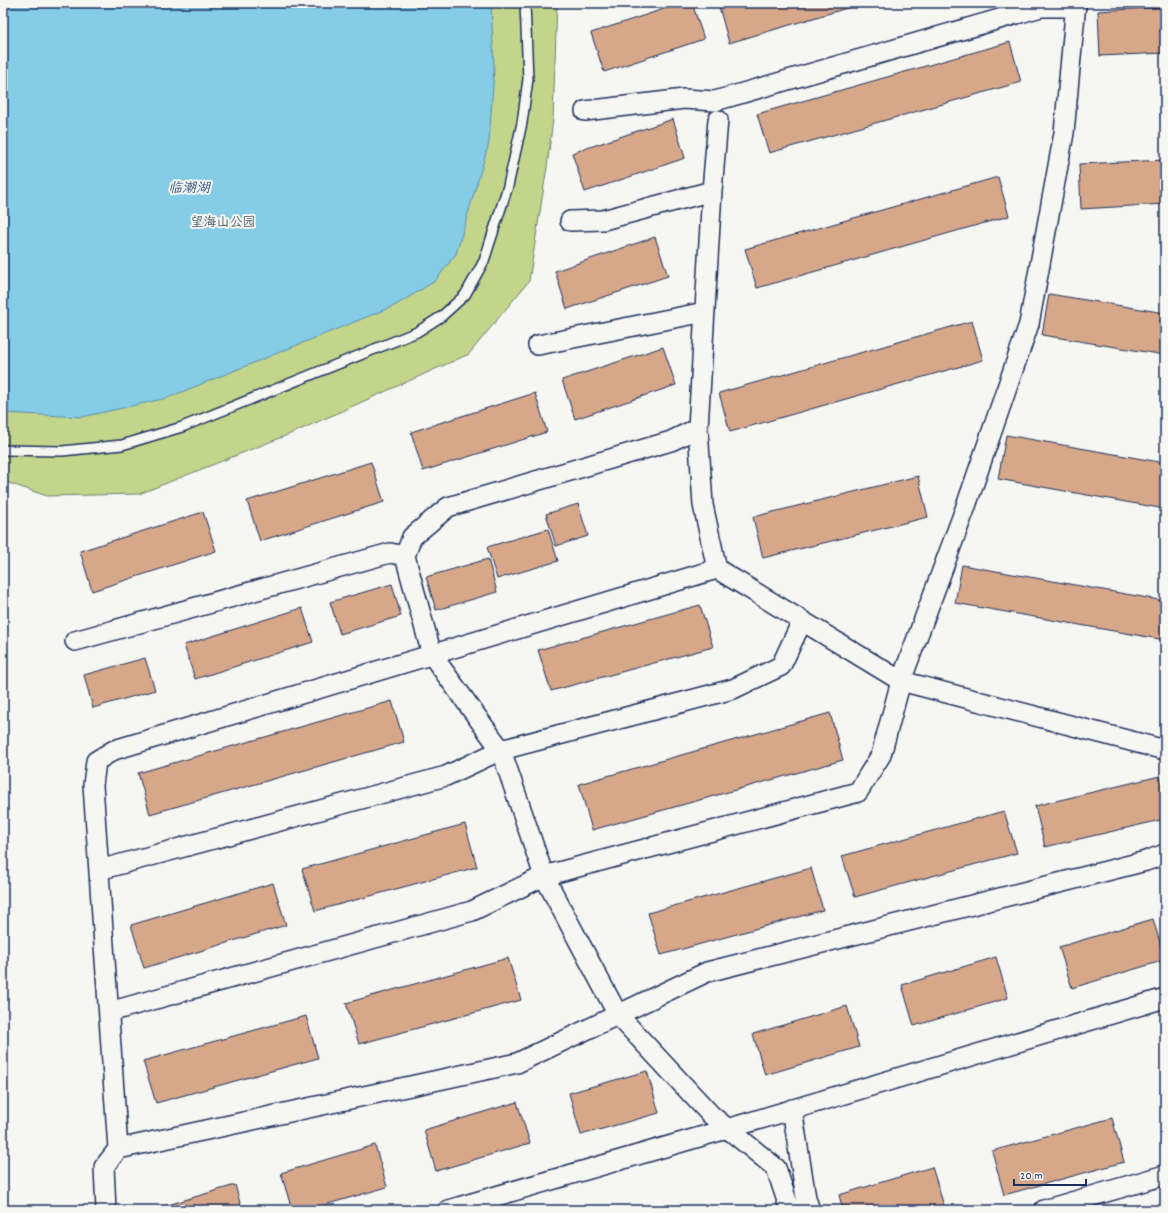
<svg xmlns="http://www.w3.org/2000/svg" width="1168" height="1213" font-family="Dekko,'LXGW WenKai TC',sans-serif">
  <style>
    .green { fill: #c2d58a; stroke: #6e8274 }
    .water { fill: #85cce7; stroke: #5b8db0 }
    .building { fill: #d7a78a; stroke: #1b2f5e }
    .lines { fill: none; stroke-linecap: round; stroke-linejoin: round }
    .service-casing { stroke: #1b2f5e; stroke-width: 12 }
    .minor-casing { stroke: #1b2f5e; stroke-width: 22 }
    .service { stroke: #f6f6f2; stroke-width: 9 }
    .minor { stroke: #f6f6f2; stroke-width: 19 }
    .labels { text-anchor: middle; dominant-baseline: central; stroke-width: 4; stroke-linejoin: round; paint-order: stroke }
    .park-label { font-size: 13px; fill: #455869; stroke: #f6f6f2 }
    .water-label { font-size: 14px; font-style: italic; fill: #365680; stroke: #f6f6f2 }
  </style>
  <rect width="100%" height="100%" fill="#f6f6f2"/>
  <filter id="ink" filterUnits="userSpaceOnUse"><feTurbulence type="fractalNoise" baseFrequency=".025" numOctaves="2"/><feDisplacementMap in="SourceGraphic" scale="8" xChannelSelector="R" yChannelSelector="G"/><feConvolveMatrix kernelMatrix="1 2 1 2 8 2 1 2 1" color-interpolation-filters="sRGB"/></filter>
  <g filter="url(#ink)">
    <path class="green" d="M3,3H557L553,119L547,167L529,281L469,354L295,432L139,494L47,496L3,481Z"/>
    <path class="water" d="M3,3H491L494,69L489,143L456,254L435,281L396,305L167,398L82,417L3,413Z"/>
    <path class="building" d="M682,3H692L704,39L604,72L591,33Z
      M718,3H864L729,43Z
      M1165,7V53L1100,56L1098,11Z
      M1010,42L1021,82L769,153L757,114Z
      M673,119L685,158L585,192L572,153Z
      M1165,160V204L1081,209L1079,164Z
      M998,177L1009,216L757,288L745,249Z
      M655,237L668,276L567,309L555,271Z
      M1049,294L1165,313V355L1042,335Z
      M972,321L983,360L730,432L719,393Z
      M663,347L676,385L575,419L562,380Z
      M535,393L547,432L423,471L411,432Z
      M1006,435L1165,463V509L998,479Z
      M371,462L384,502L260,541L247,501Z
      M918,476L928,517L763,558L753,517Z
      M578,504L588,536L556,546L546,514Z
      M203,512L216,551L92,591L80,551Z
      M548,529L558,561L497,579L487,547Z
      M488,559L497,592L436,610L426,577Z
      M962,565L1165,601V640L955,603Z
      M392,584L401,616L340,634L330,602Z
      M700,605L713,647L551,691L538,650Z
      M302,608L313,642L195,679L184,645Z
      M145,658L155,690L93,708L84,675Z
      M392,701L404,742L150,814L138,773Z
      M830,713L843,760L592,830L579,784Z
      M1160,776L1165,798V819L1045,847L1035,806Z
      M1004,811L1017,853L855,897L842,856Z
      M465,824L477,867L315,911L302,869Z
      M811,868L823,910L661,955L648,913Z
      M273,883L286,925L144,968L131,925Z
      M1153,919L1165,960L1072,988L1059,947Z
      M996,957L1008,998L914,1026L902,985Z
      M508,958L521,1000L359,1044L346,1003Z
      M847,1006L859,1047L765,1075L753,1034Z
      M306,1016L318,1058L156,1103L143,1061Z
      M647,1071L659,1113L581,1135L569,1093Z
      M1165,1098V1110L1162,1099Z
      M517,1102L530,1143L436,1171L424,1130Z
      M1112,1118L1124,1162L1004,1195L992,1151Z
      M375,1145L387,1187L307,1210H292L281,1173Z
      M932,1167L945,1209L940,1210H843L839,1195Z
      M235,1185L242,1210H151Z"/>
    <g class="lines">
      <g class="service-casing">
        <path id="service" d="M3,450L62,451L122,445L182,427L417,332L442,316L465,295L484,261L508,186L522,123L528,79L525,3"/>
      </g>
      <g class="minor-casing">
        <path id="minor" d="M585,111L684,99L715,101L1041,7H1076
          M570,221L603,220L712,191
          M538,345L705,312
          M698,428L671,441L448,507L412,537L405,556L432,655L501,750L544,876L618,1015L711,1115L776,1168L790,1210
          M717,569L703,505L698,428L712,191L718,120
          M75,641L390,553L405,556
          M99,870L446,776L501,750L733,689L781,666L802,621
          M109,1012L472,911L544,876L858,792L881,755L901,681L965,509L1029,324L1064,133L1076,3
          M792,1109L806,1198L810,1210
          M118,1149L93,785L96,761L114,750L717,569L901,681L1165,750
          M106,1210L104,1167L118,1149L517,1063L707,972L1146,861L1165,854
          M448,1210L727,1129L1165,998
          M1044,1210L1165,1175"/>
      </g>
      <use href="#service" class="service"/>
      <use href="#minor" class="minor"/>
    </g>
  </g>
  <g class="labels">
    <g class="park-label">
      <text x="223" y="223">望海山公园</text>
    </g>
    <g class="water-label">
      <text x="189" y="189">临潮湖</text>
    </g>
  </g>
  <rect width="1168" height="1213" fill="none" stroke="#f6f6f2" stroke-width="16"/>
  <rect x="8" y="8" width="1152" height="1197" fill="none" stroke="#1b2f5e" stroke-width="1.5" filter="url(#ink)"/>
  <path d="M1014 1179v6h72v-6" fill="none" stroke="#1b2f5e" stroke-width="2"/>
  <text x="1020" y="1179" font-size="12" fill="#1b2f5e" stroke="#f6f6f2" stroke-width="3" paint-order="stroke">20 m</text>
</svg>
